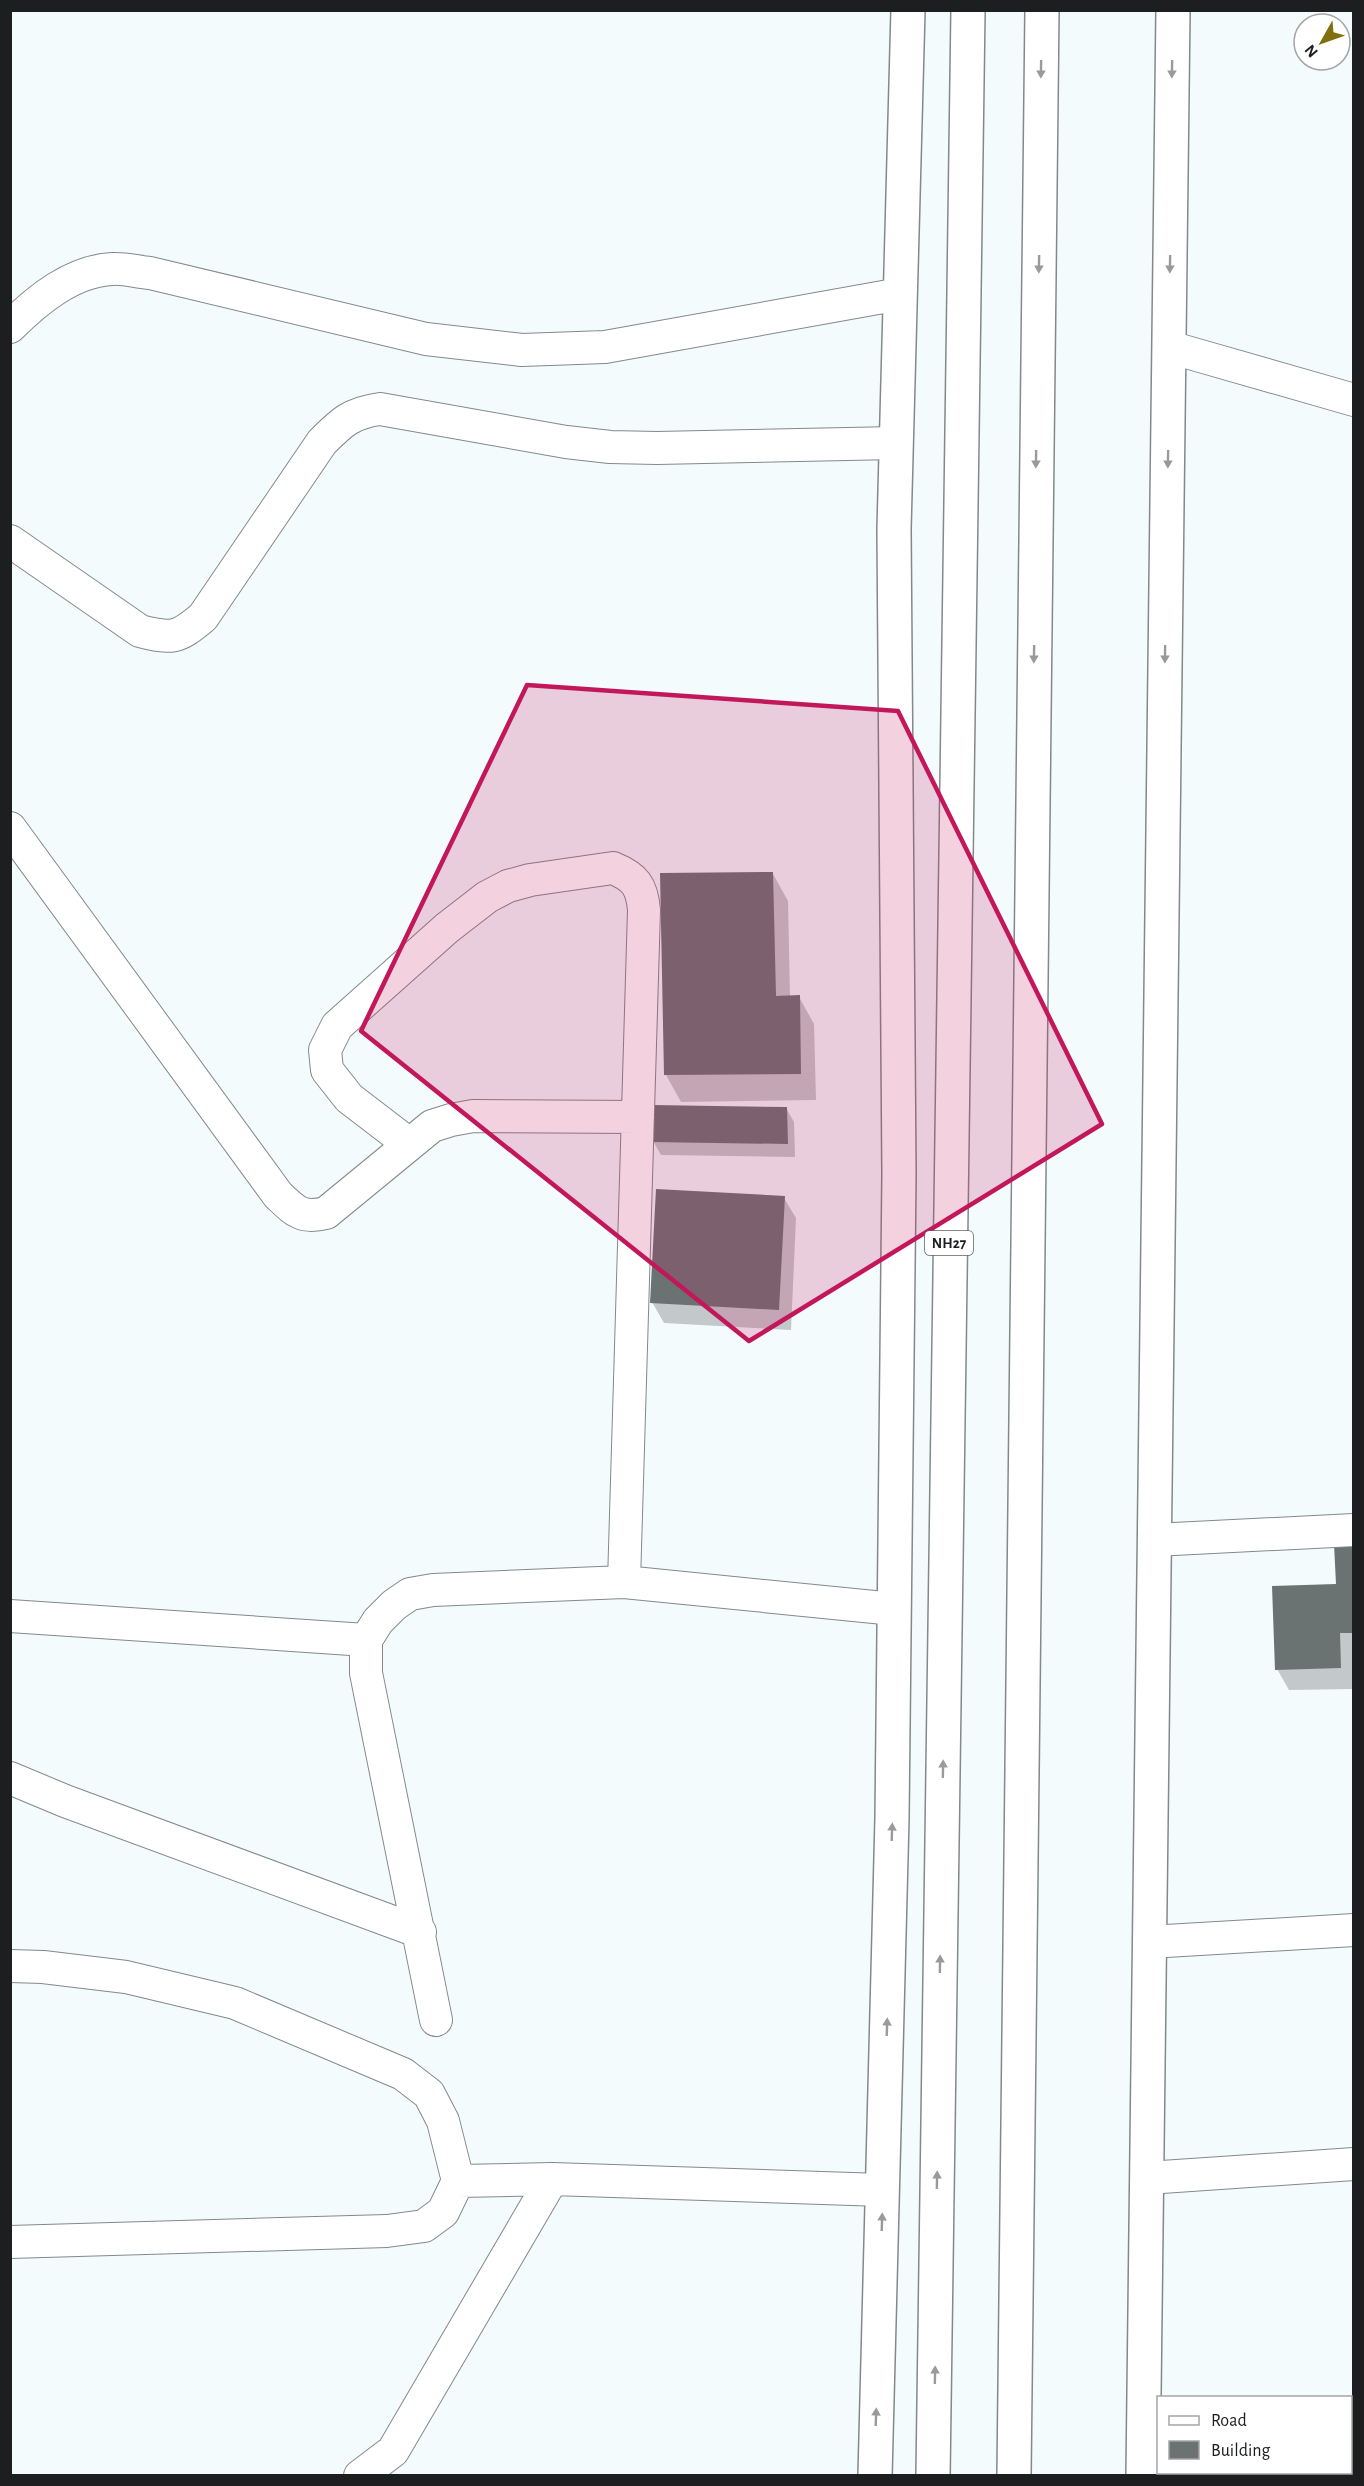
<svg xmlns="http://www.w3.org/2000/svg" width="1364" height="2486" font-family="'Alegreya Sans',sans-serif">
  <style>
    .shadow { fill: #0003 }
    .building { fill: #6b7272 }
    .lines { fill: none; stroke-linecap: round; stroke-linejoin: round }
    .street-casing { stroke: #83898b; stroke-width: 34 }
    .secondary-casing { stroke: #83898b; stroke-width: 36 }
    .highway-casing { stroke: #83898b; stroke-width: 36 }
    .street { stroke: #fff; stroke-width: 32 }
    .secondary { stroke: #fff; stroke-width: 33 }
    .highway { stroke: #fff; stroke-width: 33 }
    .oneway { fill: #999a9a }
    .marked { fill: #c2185b; fill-opacity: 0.2; stroke: #c2185b; stroke-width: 4.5; stroke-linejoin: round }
    .labels { text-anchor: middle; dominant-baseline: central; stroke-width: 5; stroke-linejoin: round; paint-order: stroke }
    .shield { fill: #fff; stroke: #606262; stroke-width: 1.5 }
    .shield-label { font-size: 15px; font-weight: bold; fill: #1c1e1f }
  </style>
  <rect width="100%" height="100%" fill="#f4fbfd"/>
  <path class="shadow" d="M773,874L788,901L790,997H799L814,1024L816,1100L681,1102L666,1075Z
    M786,1108L794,1122L795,1157L661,1155L653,1141Z
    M784,1198L796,1218L791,1330L664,1323L652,1302Z
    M1354,1545L1352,1689L1289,1690L1277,1669L1337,1586Z"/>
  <path class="building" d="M773,872L776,996L800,995L801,1074L664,1075L660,873Z
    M652,1105L787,1107L788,1144L651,1142Z
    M656,1189L785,1196L779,1310L650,1303Z
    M1354,1543V1633H1340L1341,1668L1275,1670L1272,1586L1336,1584L1334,1544Z"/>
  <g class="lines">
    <g class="street-casing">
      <path id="street" d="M10,327C37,300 72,271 112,269C124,268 138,272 150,273L426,339L522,350L605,347L900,294
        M1169,347L1354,400
        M10,541L140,631C172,639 177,639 203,617L322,442C342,422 351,413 380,409L566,442L610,447L657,448L896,443
        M10,828L278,1195C295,1211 301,1219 326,1213L432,1126L451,1120L473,1116L638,1117
        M409,1144L349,1098L327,1070L325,1050L337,1026L447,928L487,897L508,886L530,880L613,868C635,877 642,886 644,910L624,1582
        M1154,1540L1354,1530
        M10,1616L366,1640
        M10,1778L65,1801L420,1932
        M1149,1942L1354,1930
        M10,1966L43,1967L126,1977L235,2003L403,2074L429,2094L443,2121L458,2181
        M436,2020L366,1673V1640L378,1621L394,1605L410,1594L433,1590L624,1582L894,1609
        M1147,2178L1354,2164
        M10,2242L387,2231L424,2226L443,2212L458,2181L552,2179L882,2190
        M1350,2458H1354
        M360,2476L393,2451L552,2179"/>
    </g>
    <g class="secondary-casing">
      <path id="secondary" d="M875,2476L892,1818L899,1174L894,529L908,10
        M1143,2476L1173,10"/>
    </g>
    <g class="highway-casing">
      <path id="highway" d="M933,2476L968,10
        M1014,2476L1042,10"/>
    </g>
    <use href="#street" class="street"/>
    <use href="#secondary" class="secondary"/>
    <use href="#highway" class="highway"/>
  </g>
  <defs><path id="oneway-solid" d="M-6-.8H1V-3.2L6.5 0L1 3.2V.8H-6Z" transform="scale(1.5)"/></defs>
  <g class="oneway">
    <use href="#oneway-solid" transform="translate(1041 69) rotate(91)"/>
    <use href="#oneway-solid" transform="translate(1172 69) rotate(91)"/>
    <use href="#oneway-solid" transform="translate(1039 264) rotate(91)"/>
    <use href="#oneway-solid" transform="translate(1170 264) rotate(91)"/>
    <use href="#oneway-solid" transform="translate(1036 459) rotate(91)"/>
    <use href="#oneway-solid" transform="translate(1168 459) rotate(91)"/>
    <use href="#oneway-solid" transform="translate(1034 654) rotate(91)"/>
    <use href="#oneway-solid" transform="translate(1165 654) rotate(91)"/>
    <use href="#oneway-solid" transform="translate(943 1769) rotate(-89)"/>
    <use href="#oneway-solid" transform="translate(892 1832) rotate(-88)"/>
    <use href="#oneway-solid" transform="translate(940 1964) rotate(-89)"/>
    <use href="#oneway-solid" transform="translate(887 2027) rotate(-88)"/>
    <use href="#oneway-solid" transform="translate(937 2180) rotate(-89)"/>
    <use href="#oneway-solid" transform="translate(882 2222) rotate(-88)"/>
    <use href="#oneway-solid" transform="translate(935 2375) rotate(-89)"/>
    <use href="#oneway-solid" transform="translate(876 2417) rotate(-88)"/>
  </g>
  <path class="marked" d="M527,685L898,711L1102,1124L749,1341L361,1031Z"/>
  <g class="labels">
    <rect class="shield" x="925" y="1231" width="48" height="24" rx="4.5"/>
    <g class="shield-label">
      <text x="949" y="1243">NH27</text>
    </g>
  </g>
  <rect width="1364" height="2486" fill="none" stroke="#1c1e1f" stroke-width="24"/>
  <rect x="1157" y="2396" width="195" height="78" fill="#ffffff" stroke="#a4a5a5" stroke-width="1.5"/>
  <rect x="1169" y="2416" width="30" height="9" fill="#ffffff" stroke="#a4a5a5" stroke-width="1.5"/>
  <text x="1211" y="2426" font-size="18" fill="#1c1e1f">Road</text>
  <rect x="1169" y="2441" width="30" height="18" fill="#6b7272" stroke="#a4a5a5" stroke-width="1.5"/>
  <text x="1211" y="2456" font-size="18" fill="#1c1e1f">Building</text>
  <g transform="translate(1322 42) rotate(230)"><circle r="28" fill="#ffffff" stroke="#a4a5a5" stroke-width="1.5"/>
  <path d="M0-4.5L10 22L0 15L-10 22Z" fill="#816f0e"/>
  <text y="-9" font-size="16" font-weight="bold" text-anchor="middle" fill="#1c1e1f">N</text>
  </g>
</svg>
